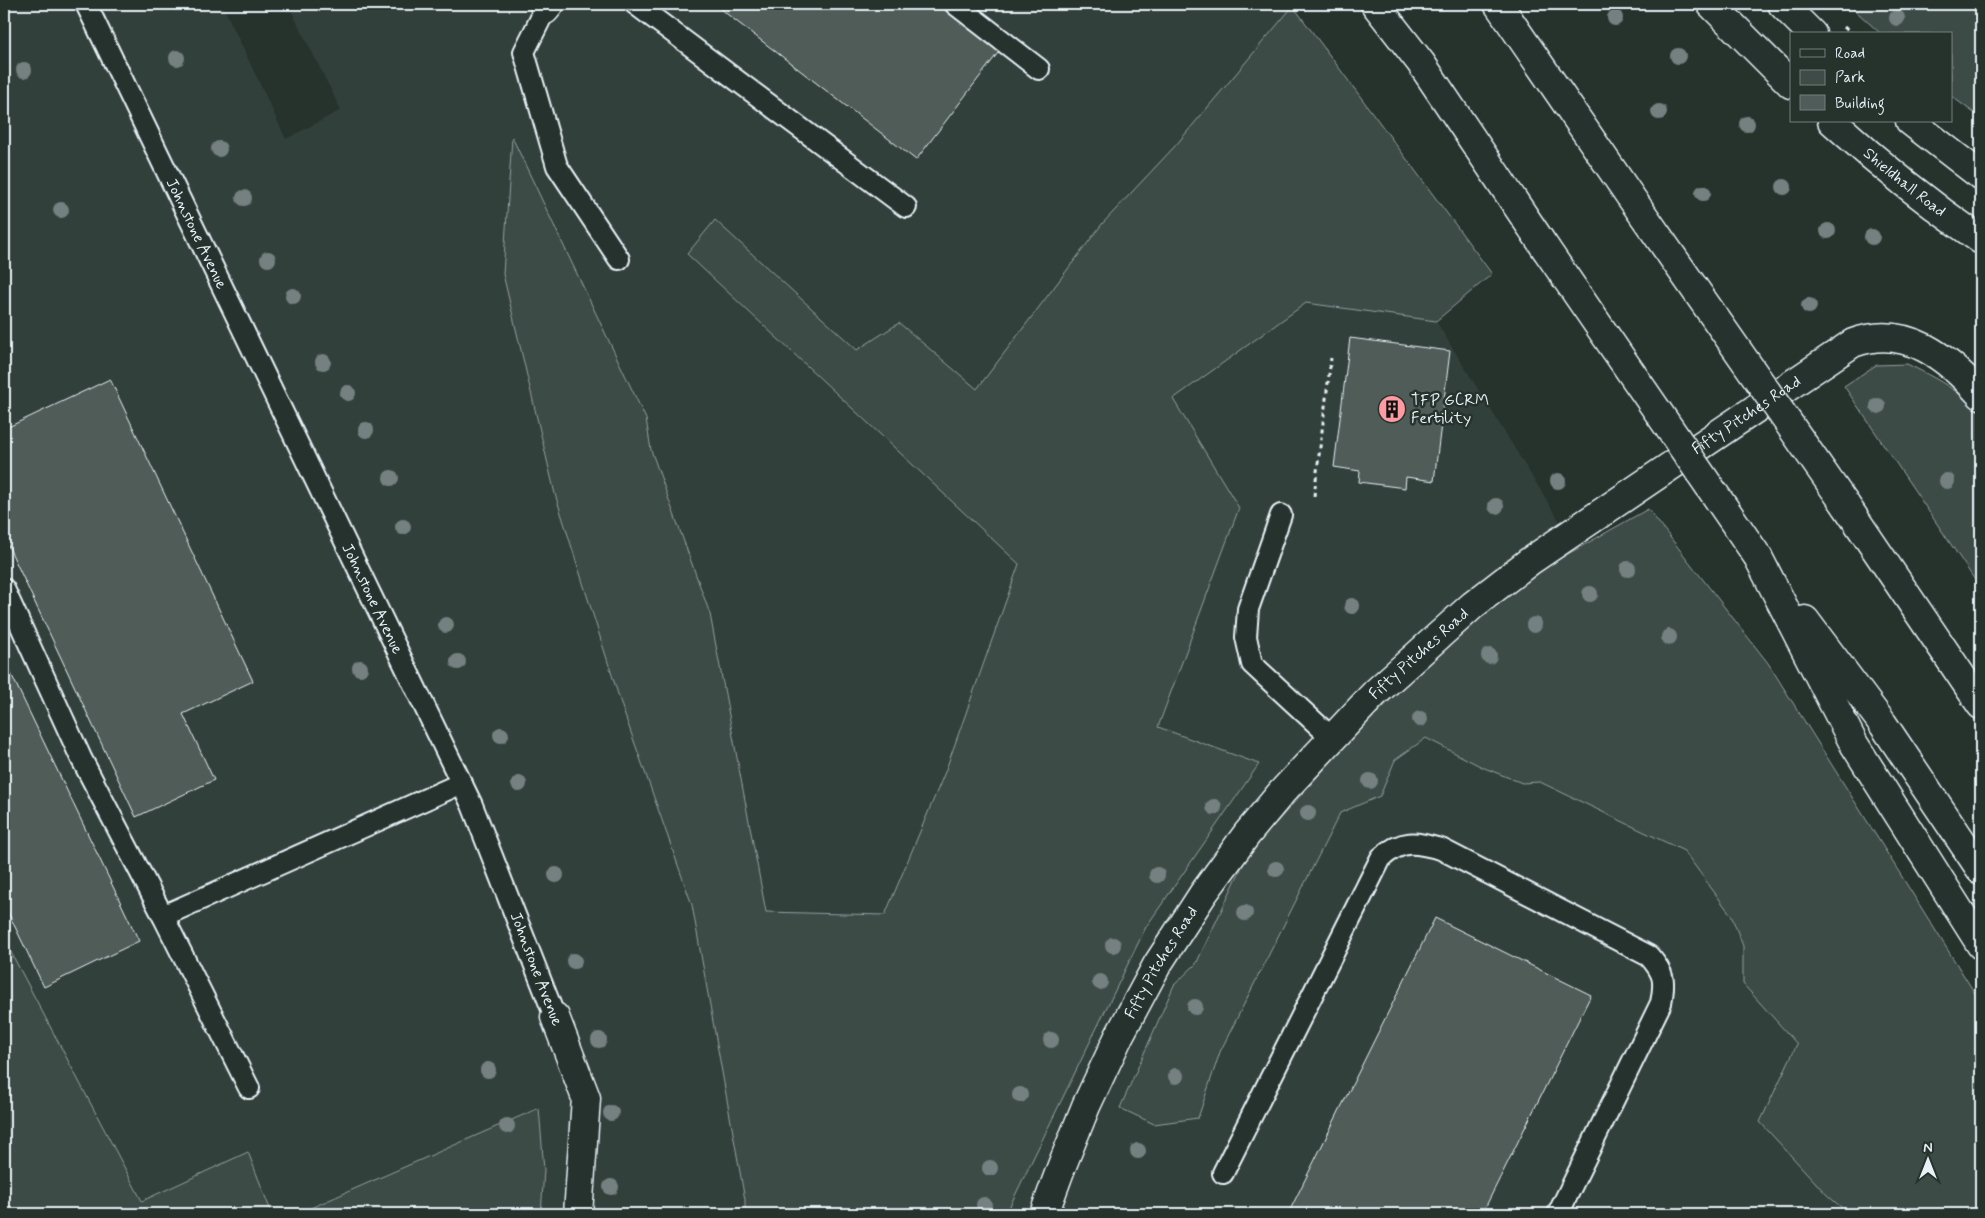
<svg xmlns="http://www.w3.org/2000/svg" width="1985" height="1218" font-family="Mynerve,sans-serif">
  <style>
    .built { fill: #333f3a }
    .green { fill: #3e4b47; stroke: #939ea0 }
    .building { fill: #505c59; stroke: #e8f1f8 }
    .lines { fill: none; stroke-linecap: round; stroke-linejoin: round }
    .service-casing { stroke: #e8f1f8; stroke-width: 24 }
    .minor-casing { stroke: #e8f1f8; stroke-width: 31 }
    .primary-casing { stroke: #e8f1f8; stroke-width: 31 }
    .motorway-casing { stroke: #e8f1f8; stroke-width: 31 }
    .path { stroke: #e8f1f8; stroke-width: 3; stroke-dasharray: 4 4; stroke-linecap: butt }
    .service { stroke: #26332d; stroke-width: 20 }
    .minor { stroke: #26332d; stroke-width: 28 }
    .primary { stroke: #26332d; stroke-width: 28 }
    .motorway { stroke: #26332d; stroke-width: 28 }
    .motorway-bridge-casing { stroke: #e8f1f8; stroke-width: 31; stroke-linecap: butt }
    .motorway-bridge { stroke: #26332d; stroke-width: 28 }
    .tree { fill: #758080 }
    .labels { text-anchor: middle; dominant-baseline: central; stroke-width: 5; stroke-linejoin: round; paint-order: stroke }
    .street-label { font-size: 16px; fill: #e8f1f8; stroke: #26332d }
    .poi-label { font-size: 16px; fill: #e8f1f8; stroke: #26332d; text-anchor: start }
  </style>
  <rect width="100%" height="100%" fill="#26332d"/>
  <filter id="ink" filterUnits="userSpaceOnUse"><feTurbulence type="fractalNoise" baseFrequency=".02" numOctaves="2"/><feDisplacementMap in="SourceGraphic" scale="10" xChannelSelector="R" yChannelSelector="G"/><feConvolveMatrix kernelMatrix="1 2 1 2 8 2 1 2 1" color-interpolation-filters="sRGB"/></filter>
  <g filter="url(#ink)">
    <path class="built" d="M4,4H222L286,139L341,110L288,4H1291L1293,6L1240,70L1311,134L1436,321L1838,972L1981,1182V1214H4Z"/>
    <path class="green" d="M1848,4H1981V118L1951,96V34H1881Z
      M1293,6L1492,274L1436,321L1306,303L1173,399L1239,508L1158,727L1259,764L1146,927L1006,1214H745V1200L692,905L623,710L555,494L503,274L512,137L646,419L651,450L710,614L766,912L885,915L945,772L1019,564L687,254L715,220L857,350L899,323L977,389L1102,224L1176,145Z
      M1907,364C1934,377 1961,391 1981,414V589L1844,386L1876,365Z
      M1648,509L1768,663L1981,1003V1214H1849L1827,1195L1760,1122L1797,1044L1743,984V946L1731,915L1684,851L1540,782L1522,783L1482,767L1426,738L1395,760L1380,796L1340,813L1220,1052L1198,1118L1154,1124L1120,1108L1174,985L1196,964L1248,854L1353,737L1477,614L1534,573Z
      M4,939L142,1201L248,1152L272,1214H4Z
      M539,1108L544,1170L541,1214H297Z"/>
    <path class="building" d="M714,4H942L1001,49L916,160Z
      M1350,338L1450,351L1434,481L1406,477L1405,488L1359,482L1360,471L1334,467Z
      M110,379L253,681L183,714L214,780L136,817L4,537V429Z
      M4,659L139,941L44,987L4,904Z
      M1435,918L1591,995L1482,1214H1288Z"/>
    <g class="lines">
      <g class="service-casing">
        <g id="service">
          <path id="s1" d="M86,4L472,805L555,1017"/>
          <path d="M635,4L906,207"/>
          <path d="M955,4L1039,69"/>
          <path d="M545,10L524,52L557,166L619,259"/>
          <path d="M1281,515L1248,609L1246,637L1252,664L1333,739"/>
          <path d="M4,589L81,758L163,916L462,783"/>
          <path d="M163,916L249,1088"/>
          <path d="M1223,1173L1381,858C1402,839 1415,842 1441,849L1649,956C1665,974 1665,981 1661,1003L1558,1214"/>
        </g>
      </g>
      <g class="minor-casing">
        <g id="minor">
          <path d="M545,10L550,4"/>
          <path d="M555,1017L586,1098L578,1214"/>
          <path id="s2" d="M1044,1214L1061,1168L1086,1106L1119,1036L1157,965L1203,894L1247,834L1282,792L1375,693L1473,605L1530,561L1853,343C1906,323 1948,358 1981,395"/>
        </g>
      </g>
      <g class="primary-casing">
        <g id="primary">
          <path d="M1711,4L1791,84"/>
          <path d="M1782,4L1812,34"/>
          <path id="s3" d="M1832,121C1879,164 1929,204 1981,240"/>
          <path d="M1910,121L1981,176"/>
        </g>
      </g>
      <g class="motorway-casing">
        <path id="motorway" d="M1375,4L1421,63L1546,249
          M1498,4L1630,196
          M1845,504L1981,705
          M1758,557L1854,744L1981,945
          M1805,620L1883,724L1981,870"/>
      </g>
      <path class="path" d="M1844,27L1852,34
        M1314,496L1331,358"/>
      <use href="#service" class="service"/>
      <use href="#minor" class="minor"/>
      <use href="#primary" class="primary"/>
      <use href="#motorway" class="motorway"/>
      <g class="motorway-bridge-casing">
        <path id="motorway-bridge" d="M1630,196L1845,504
          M1546,249L1758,557"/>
      </g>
      <use href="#motorway-bridge" class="motorway-bridge"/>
    </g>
    <g class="tree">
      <circle cx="1615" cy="18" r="8"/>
      <circle cx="1897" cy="18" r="8"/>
      <circle cx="1678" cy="56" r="8"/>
      <circle cx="177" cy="58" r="8"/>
      <circle cx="24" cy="70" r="8"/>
      <circle cx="1659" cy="112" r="8"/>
      <circle cx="1747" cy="124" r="8"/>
      <circle cx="219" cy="149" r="8"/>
      <circle cx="1784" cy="187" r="8"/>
      <circle cx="1703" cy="193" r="8"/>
      <circle cx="244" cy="198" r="8"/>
      <circle cx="61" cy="210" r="8"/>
      <circle cx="1828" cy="231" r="8"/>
      <circle cx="1872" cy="237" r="8"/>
      <circle cx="268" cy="259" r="8"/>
      <circle cx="293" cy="296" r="8"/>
      <circle cx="1809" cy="306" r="8"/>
      <circle cx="323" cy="362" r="8"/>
      <circle cx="348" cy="393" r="8"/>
      <circle cx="1878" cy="406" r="8"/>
      <circle cx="366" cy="430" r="8"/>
      <circle cx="391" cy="478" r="8"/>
      <circle cx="1558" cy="481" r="8"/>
      <circle cx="1947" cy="481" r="8"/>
      <circle cx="1496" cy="506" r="8"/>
      <circle cx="403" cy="527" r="8"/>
      <circle cx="1628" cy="569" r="8"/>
      <circle cx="1590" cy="594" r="8"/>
      <circle cx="1352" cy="606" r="8"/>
      <circle cx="446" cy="625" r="8"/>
      <circle cx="1534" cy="625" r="8"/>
      <circle cx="1669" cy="637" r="8"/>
      <circle cx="1489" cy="656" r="8"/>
      <circle cx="458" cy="662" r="8"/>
      <circle cx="360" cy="668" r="8"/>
      <circle cx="1420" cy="719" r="8"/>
      <circle cx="501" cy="735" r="8"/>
      <circle cx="1370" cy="781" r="8"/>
      <circle cx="519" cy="784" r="8"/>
      <circle cx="1214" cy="807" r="8"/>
      <circle cx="1308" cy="813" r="8"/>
      <circle cx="1276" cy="869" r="8"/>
      <circle cx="556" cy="875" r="8"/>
      <circle cx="1157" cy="875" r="8"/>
      <circle cx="1245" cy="913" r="8"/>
      <circle cx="1113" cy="945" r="8"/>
      <circle cx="574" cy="961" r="8"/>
      <circle cx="1100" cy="982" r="8"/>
      <circle cx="1195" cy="1007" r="8"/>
      <circle cx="599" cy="1040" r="8"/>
      <circle cx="1051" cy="1040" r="8"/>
      <circle cx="488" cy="1070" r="8"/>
      <circle cx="1176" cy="1076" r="8"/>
      <circle cx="1020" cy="1095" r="8"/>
      <circle cx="611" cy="1113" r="8"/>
      <circle cx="507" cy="1126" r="8"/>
      <circle cx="1138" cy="1151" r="8"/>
      <circle cx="990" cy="1168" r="8"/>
      <circle cx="611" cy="1187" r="8"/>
      <circle cx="984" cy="1205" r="8"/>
    </g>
  </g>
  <defs>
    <g id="building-disc" transform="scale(1.4375)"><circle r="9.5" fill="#ff9aa2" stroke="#26332d"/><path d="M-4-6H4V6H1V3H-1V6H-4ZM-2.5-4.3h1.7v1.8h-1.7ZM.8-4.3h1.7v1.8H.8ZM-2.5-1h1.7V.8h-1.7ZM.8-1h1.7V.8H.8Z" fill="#111"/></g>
  </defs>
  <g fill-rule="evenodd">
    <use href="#building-disc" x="1392" y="409"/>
  </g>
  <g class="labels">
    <g class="street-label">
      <text stroke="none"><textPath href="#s3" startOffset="95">Shieldhall Road</textPath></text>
      <text stroke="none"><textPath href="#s1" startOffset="255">Johnstone Avenue</textPath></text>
      <text stroke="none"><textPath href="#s2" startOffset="1088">Fifty Pitches Road</textPath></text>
      <text stroke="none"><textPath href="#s1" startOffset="660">Johnstone Avenue</textPath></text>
      <text stroke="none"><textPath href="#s2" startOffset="682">Fifty Pitches Road</textPath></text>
      <text stroke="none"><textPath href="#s2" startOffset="278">Fifty Pitches Road</textPath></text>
      <text transform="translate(536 969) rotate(69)">Johnstone Avenue</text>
    </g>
    <g class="poi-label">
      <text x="1411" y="400">TFP GCRM<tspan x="1411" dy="18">Fertility</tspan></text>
    </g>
  </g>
  <rect width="1985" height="1218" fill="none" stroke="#26332d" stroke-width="20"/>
  <rect x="10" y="10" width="1965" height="1198" fill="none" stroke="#e8f1f8" stroke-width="2" filter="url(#ink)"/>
  <rect x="1790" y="32" width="162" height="90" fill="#26332d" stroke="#747f7e"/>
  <rect x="1800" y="49" width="25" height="8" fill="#26332d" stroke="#747f7e"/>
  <text x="1835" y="58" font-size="15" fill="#e8f1f8">Road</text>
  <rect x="1800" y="70" width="25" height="15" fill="#3e4b47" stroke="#747f7e"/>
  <text x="1835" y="82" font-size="15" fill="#e8f1f8">Park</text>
  <rect x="1800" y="95" width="25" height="15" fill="#505c59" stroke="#747f7e"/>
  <text x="1835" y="108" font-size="15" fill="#e8f1f8">Building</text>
  <g transform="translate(1928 1160)" stroke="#26332d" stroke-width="4" paint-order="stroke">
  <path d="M0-4L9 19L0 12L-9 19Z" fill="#e8f1f8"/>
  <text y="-8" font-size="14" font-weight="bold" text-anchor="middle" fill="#e8f1f8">N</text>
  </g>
</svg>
